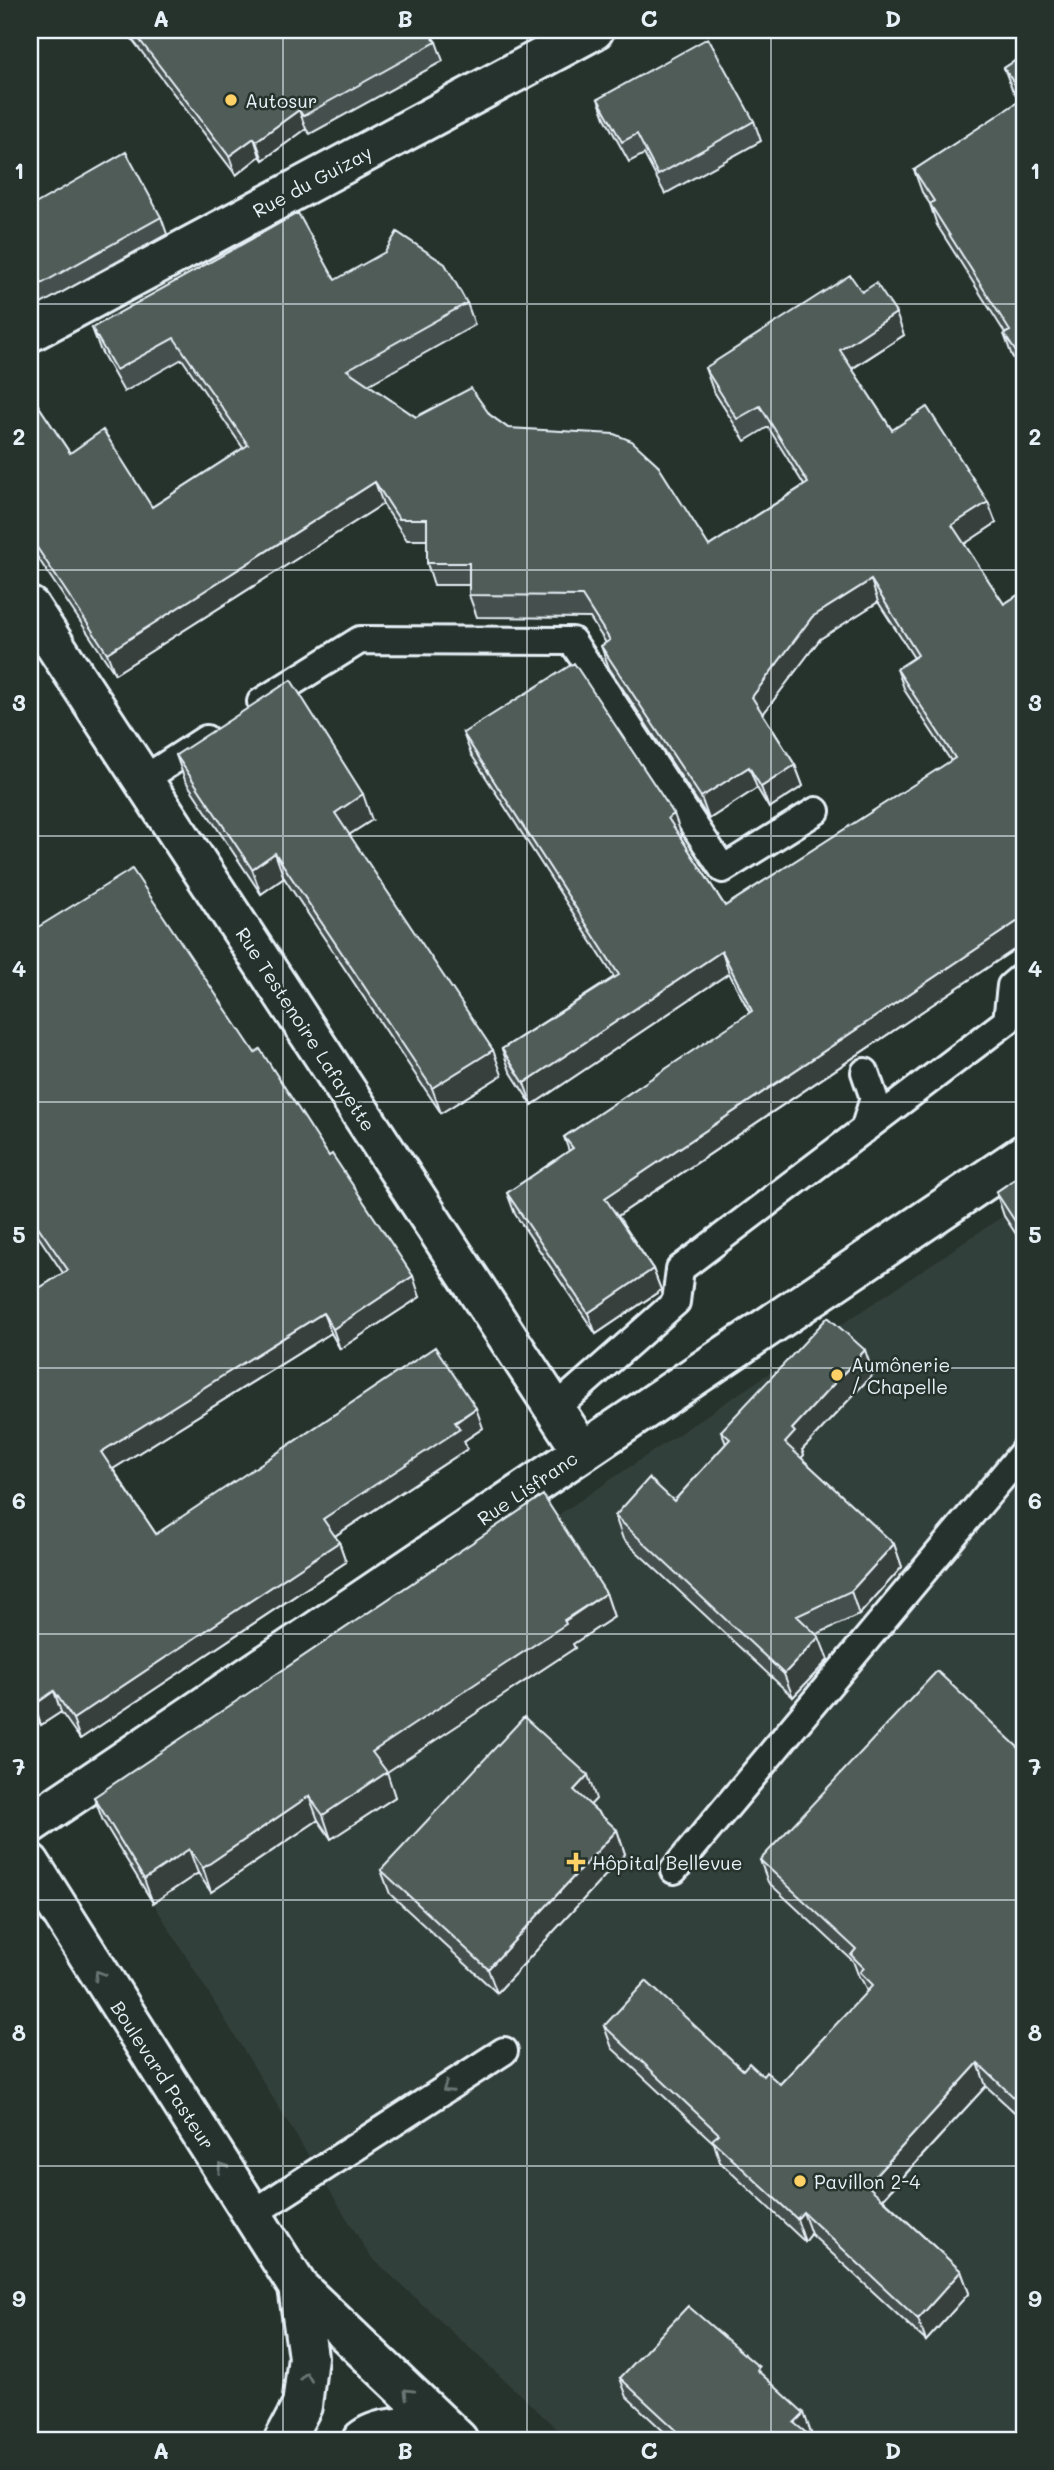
<svg xmlns="http://www.w3.org/2000/svg" width="1054" height="2470" font-family="Mali,sans-serif">
  <style>
    .built { fill: #333f3a }
    .lines { fill: none; stroke-linecap: round; stroke-linejoin: round }
    .service-casing { stroke: #e8f1f8; stroke-width: 32 }
    .minor-casing { stroke: #e8f1f8; stroke-width: 44 }
    .secondary-casing { stroke: #e8f1f8; stroke-width: 44 }
    .service { stroke: #26332d; stroke-width: 26 }
    .minor { stroke: #26332d; stroke-width: 38 }
    .secondary { stroke: #26332d; stroke-width: 38 }
    .wall { fill: #454f4d; stroke: #e8f1f8; stroke-width: 2 }
    .shaded-wall { fill: #38403e; stroke: #e8f1f8; stroke-width: 2 }
    .building { fill: #505c59; stroke: #e8f1f8; stroke-width: 2 }
    .oneway { stroke: #6a7674 }
    .grid { fill: none; stroke: #e8f1f8; stroke-width: 2; stroke-opacity: 0.55 }
    .poi-dot { fill: #ffd166; stroke: #26332d; stroke-width: 2.5 }
    .labels { text-anchor: middle; dominant-baseline: central; stroke-width: 5; stroke-linejoin: round; paint-order: stroke }
    .poi-label { font-size: 19px; fill: #e8f1f8; stroke: #26332d; text-anchor: start }
    .street-label { font-size: 19px; fill: #e8f1f8; stroke: #26332d }
    .neatline { fill: none; stroke: #e8f1f8; stroke-width: 2.5 }
    .grid-label { font-size: 23px; text-anchor: middle; font-weight: bold; fill: #e8f1f8 }
  </style>
  <rect width="100%" height="100%" fill="#26332d"/>
  <filter id="ink" filterUnits="userSpaceOnUse"><feTurbulence type="fractalNoise" baseFrequency=".0143" numOctaves="2"/><feDisplacementMap in="SourceGraphic" scale="14" xChannelSelector="R" yChannelSelector="G"/><feConvolveMatrix kernelMatrix="1 2 1 2 8 2 1 2 1" color-interpolation-filters="sRGB"/></filter>
  <g filter="url(#ink)">
    <path class="built" d="M1024,1202V2440H569L370,2256L103,1821Z"/>
    <g class="lines">
      <g class="service-casing">
        <path id="service" d="M261,702L360,640L572,641L723,869L816,811
          M143,780L206,739
          M864,1130L874,1098L865,1072
          M555,1409L676,1302L680,1269L1007,1021L1011,986L1024,975
          M674,1870L1024,1451
          M252,2214L504,2051"/>
      </g>
      <g class="minor-casing">
        <path id="minor" d="M30,332L594,30
          M30,607L582,1451
          M30,1824L1024,1154"/>
      </g>
      <g class="secondary-casing">
        <path id="secondary" d="M30,1863L298,2287L458,2440
          M284,2440L302,2406L308,2357L298,2287
          M362,2440C381,2423 421,2428 445,2428"/>
      </g>
      <use href="#service" class="service"/>
      <use href="#minor" class="minor"/>
      <use href="#secondary" class="secondary"/>
    </g>
    <path class="wall" d="M125,30H287L290,33L297,30H437L430,34L436,42L443,61L310,134L306,129L263,160L260,156L236,175Z
      M1018,30H1024V47Z
      M1024,55V374L1012,356L1004,334L1005,333L937,225L930,204L922,192L914,170L1020,101L1012,89L1004,68Z
      M598,99L754,121L761,141L665,194L644,154L629,162L605,118Z
      M30,207L161,217L167,234L30,310Z
      M335,280L467,303L475,325L368,385L416,417L490,415L508,428L709,546L804,485L768,427L745,441L713,390L705,368L862,292L904,335L852,369L892,430L996,523L964,544L1004,604L1024,591V943L618,1216L653,1269L661,1290L596,1334L515,1214L507,1193L569,1151L564,1137L750,1013L729,973L532,1105L510,1071L502,1049L614,977L471,754L463,733L682,836L680,837L725,906L951,761L905,691L897,669L914,658L878,602L820,639L763,714L795,765L803,786L769,808L757,788L709,819L609,668L601,646L606,643L590,618L477,617L469,595V585H434L427,563V540H407L383,504L115,674L30,546V393L70,453L152,507L243,448L182,359L124,392L100,349L92,328Z
      M176,755L372,820L349,835L502,1075L441,1113L284,878L261,894L185,780Z
      M30,932L255,1053L420,1297L340,1349L331,1333L113,1469L156,1534L483,1428L464,1441L467,1449L335,1536L339,1542L346,1562L80,1739L61,1712L41,1725L30,1707V1294L63,1273L30,1224Z
      M1024,1173V1246L1004,1216L996,1192Z
      M873,1374L802,1450L804,1455L801,1458L894,1544L902,1567L859,1615L817,1634L828,1660L793,1697L623,1539L615,1516L674,1501L726,1444L721,1431Z
      M606,1593L614,1617L573,1644L575,1648L386,1772L395,1797L331,1839L318,1820L211,1892L198,1873L153,1903L103,1821L94,1797Z
      M1024,1753V2121L986,2086L883,2199L961,2271L969,2293L926,2341L811,2234L805,2242L720,2162L714,2143L612,2048L604,2026L763,2076L780,2084L867,1992L863,1982L859,1977L853,1961L768,1882L760,1860Z
      M596,1799L590,1805L617,1830L625,1854L497,1993L390,1894L381,1870Z
      M761,2374L811,2433L809,2435L815,2440H673L627,2397L620,2378Z"/>
    <path class="shaded-wall" d="M299,110L306,129L263,160L256,141Z
      M254,138L260,156L236,175L229,156Z
      M896,313L904,335L848,371L840,350Z
      M375,482L383,504L115,674L107,653Z
      M988,502L996,523L960,547L952,525Z
      M871,580L878,602L820,639L760,718L752,697L812,617Z
      M795,765L803,786L769,808L761,787Z
      M749,767L757,788L709,819L701,797Z
      M363,794L372,820L344,838L335,813Z
      M674,814L682,836L676,840L668,818Z
      M275,853L284,878L261,894L252,869Z
      M1024,917V943L613,1219L605,1198Z
      M722,951L729,973L532,1105L524,1083Z
      M493,1050L502,1075L441,1113L432,1088Z
      M653,1269L661,1290L596,1334L588,1313Z
      M413,1276L420,1297L340,1349L333,1329Z
      M323,1313L331,1333L108,1472L101,1452Z
      M865,1350L873,1374L802,1450L804,1455L793,1467L785,1443L792,1429Z
      M476,1408L483,1428L464,1441L467,1449L330,1539L323,1519Z
      M339,1542L346,1562L80,1739L73,1719Z
      M894,1544L902,1567L859,1615L851,1591Z
      M606,1593L614,1617L573,1644L575,1648L381,1776L372,1752Z
      M819,1637L828,1660L793,1697L784,1674Z
      M54,1691L61,1712L41,1725L34,1705Z
      M387,1772L395,1797L331,1839L323,1815Z
      M588,1775L596,1799L582,1814L574,1790Z
      M309,1796L318,1820L211,1892L203,1868Z
      M617,1830L625,1854L497,1993L488,1969Z
      M189,1849L198,1873L153,1903L144,1879Z
      M978,2063L986,2086L875,2207L867,2185Z
      M803,2212L811,2234L805,2242L797,2219Z
      M961,2271L969,2293L926,2341L918,2319Z
      M804,2413L811,2433L803,2440L794,2423Z"/>
    <path class="building" d="M132,30H287L290,33L297,30H426L436,42L303,116L299,110L256,141L254,138L229,156Z
      M1019,30H1024V38Z
      M708,38L754,121L658,175L637,134L622,142L598,99Z
      M1024,55V98L1004,68Z
      M1024,98V364L1004,334L1010,331L930,204L934,201L914,170Z
      M126,152L161,217L30,290V207Z
      M298,213L335,280L385,252L397,232L445,264L467,303L347,370L416,417L471,388L490,415L508,428L614,434L632,441L657,464L709,546L808,483L760,406L737,419L705,368L850,275L862,292L876,283L896,313L840,350L892,430L927,407L988,502L952,525L1004,604L1024,591V917L605,1198L653,1269L588,1313L507,1193L573,1148L564,1137L752,1011L722,951L524,1083L502,1049L619,975L463,733L574,663L674,814L668,818L725,906L955,758L897,669L918,655L871,580L812,617L752,697L795,765L761,787L749,767L701,797L601,646L610,640L582,596L469,595V563H427V519H399L375,482L107,653L30,537V393L70,453L103,430L152,507L248,445L174,338L116,370L92,328Z
      M291,680L363,794L335,813L493,1050L432,1088L275,853L252,869L176,755Z
      M132,869L255,1053L260,1049L329,1156L332,1154L413,1276L333,1329L323,1313L101,1452L156,1534L435,1347L476,1408L455,1422L460,1429L323,1519L339,1542L73,1719L54,1691L34,1705L30,1699V1294L68,1270L30,1215V932Z
      M1024,1173V1235L996,1192Z
      M828,1317L865,1350L792,1429L795,1432L785,1443L894,1544L851,1591L797,1616L819,1637L784,1674L615,1516L649,1478L674,1501L730,1439L721,1431Z
      M543,1495L606,1593L564,1620L566,1624L372,1752L387,1772L323,1815L309,1796L203,1868L189,1849L144,1879L94,1797Z
      M937,1671L1024,1753V2107L978,2063L867,2185L961,2271L918,2319L803,2212L797,2219L712,2140L719,2134L604,2026L646,1981L743,2070L749,2063L763,2076L766,2072L780,2084L873,1985L860,1972L864,1968L851,1955L856,1949L760,1860Z
      M524,1717L588,1775L574,1790L617,1830L488,1969L381,1870Z
      M688,2306L759,2367L757,2370L804,2413L794,2423L815,2440H687L620,2378Z"/>
    <defs><path id="oneway-chevron" d="M-2-3.5L2.5 0L-2 3.5" fill="none" stroke-width="1.6" stroke-linecap="round" stroke-linejoin="round" transform="scale(1.75)"/></defs>
    <g class="oneway">
      <use href="#oneway-chevron" transform="translate(99 1975) rotate(-122)"/>
      <use href="#oneway-chevron" transform="translate(447 2088) rotate(147)"/>
      <use href="#oneway-chevron" transform="translate(222 2167) rotate(-123)"/>
      <use href="#oneway-chevron" transform="translate(306 2377) rotate(-83)"/>
      <use href="#oneway-chevron" transform="translate(408 2393) rotate(-136)"/>
    </g>
  </g>
  <path class="grid" d="M283,30V2440M527,30V2440M771,30V2440M30,304H1024M30,570H1024M30,836H1024M30,1102H1024M30,1368H1024M30,1634H1024M30,1900H1024M30,2166H1024"/>
  <g class="poi-dot">
    <circle cx="231" cy="100" r="7"/>
    <circle cx="837" cy="1375" r="7"/>
    <path d="M572.5 1851.5h7v7h7v7h-7v7h-7v-7h-7v-7h7z"/>
    <circle cx="800" cy="2181" r="7"/>
  </g>
  <g class="labels">
    <g class="poi-label">
      <text x="245" y="100">Autosur</text>
      <text x="851" y="1364">Aumônerie<tspan x="851" dy="22">/ Chapelle</tspan></text>
      <text x="592" y="1862">Hôpital Bellevue</text>
      <text x="814" y="2181">Pavillon 2-4</text>
    </g>
    <g class="street-label">
      <text transform="translate(312 181) rotate(-28)">Rue du Guizay</text>
      <text transform="translate(306 1029) rotate(57)">Rue Testenoire Lafayette</text>
      <text transform="translate(527 1488) rotate(-34)">Rue Lisfranc</text>
      <text transform="translate(163 2075) rotate(57)">Boulevard Pasteur</text>
    </g>
  </g>
  <rect width="1054" height="2470" fill="none" stroke="#26332d" stroke-width="77"/>
  <rect x="38" y="38" width="978" height="2394" class="neatline"/>
  <g class="grid-label">
    <text x="161" y="27">A</text>
    <text x="405" y="27">B</text>
    <text x="649" y="27">C</text>
    <text x="893" y="27">D</text>
    <text x="19" y="179">1</text>
    <text x="1035" y="179">1</text>
    <text x="19" y="445">2</text>
    <text x="1035" y="445">2</text>
    <text x="19" y="711">3</text>
    <text x="1035" y="711">3</text>
    <text x="19" y="977">4</text>
    <text x="1035" y="977">4</text>
    <text x="19" y="1243">5</text>
    <text x="1035" y="1243">5</text>
    <text x="19" y="1509">6</text>
    <text x="1035" y="1509">6</text>
    <text x="19" y="1775">7</text>
    <text x="1035" y="1775">7</text>
    <text x="19" y="2041">8</text>
    <text x="1035" y="2041">8</text>
    <text x="19" y="2307">9</text>
    <text x="1035" y="2307">9</text>
    <text x="161" y="2459">A</text>
    <text x="405" y="2459">B</text>
    <text x="649" y="2459">C</text>
    <text x="893" y="2459">D</text>
  </g>
</svg>
